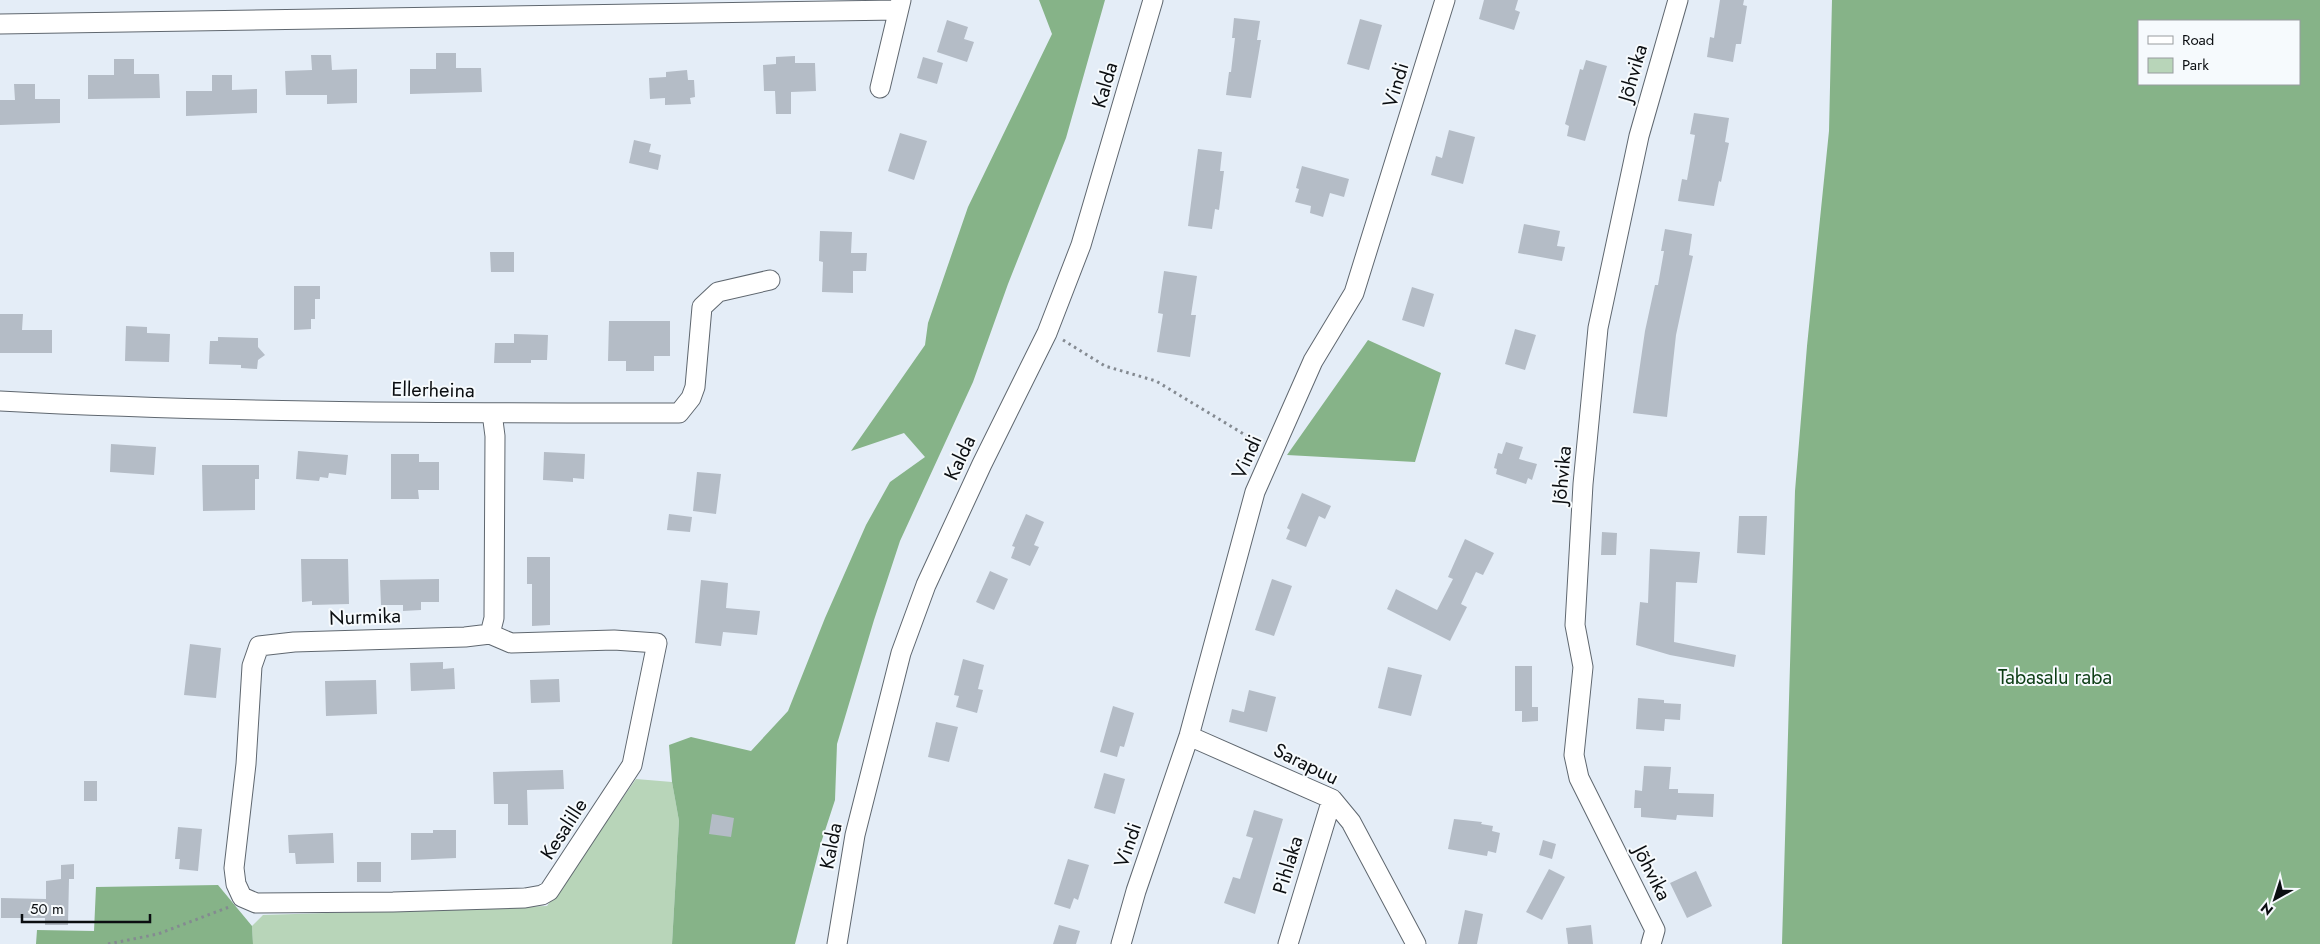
<svg xmlns="http://www.w3.org/2000/svg" width="2320" height="944" font-family="Jost,sans-serif">
  <style>
    .green { fill: #b8d5b9 }
    .forest { fill: #86b388; fill-rule: evenodd }
    .building { fill: #b4bcc6 }
    .lines { fill: none; stroke-linecap: round; stroke-linejoin: round }
    .minor-casing { stroke: #5f676f; stroke-width: 21 }
    .path { stroke: #848a91; stroke-width: 3; stroke-dasharray: 2.5 4; stroke-linecap: butt }
    .minor { stroke: #fff; stroke-width: 19 }
    .labels { text-anchor: middle; dominant-baseline: central; stroke-width: 4; stroke-linejoin: round; paint-order: stroke }
    .street-label { font-size: 20px; fill: #0b0e11; stroke: #f6fafd }
    .park-label { font-size: 20px; fill: #0d3e15; stroke: #f6fafd }
  </style>
  <rect width="100%" height="100%" fill="#e4edf7"/>
  <path class="green" d="M636,779L672,782L679,821L672,944H253L252,926L263,915L547,906Z"/>
  <path class="forest" d="M1039,0H1105L1066,138L1008,284L973,382L900,541L874,620L837,744L835,800L820,846L795,944H672L679,821L672,782L669,745L691,737L751,751L788,711L825,618L866,525L890,482L925,457L904,433L851,451L925,345L928,323L968,207L1052,34Z
    M1832,0H2320V944H1782L1795,491L1807,346L1829,131ZM2139,21H2299V84H2139Z
    M1368,340L1441,373L1415,462L1287,455Z
    M218,885L252,926L253,944H36L37,930L94,931L96,887Z"/>
  <path class="building" d="M1484,0H1518L1515,10L1520,12L1514,30L1479,19Z
    M1720,0H1744L1743,5L1747,6L1741,44H1736L1733,62L1707,57L1710,37L1714,38Z
    M1234,18L1260,21L1257,40H1261L1251,98L1226,95L1229,72H1231L1235,38H1232Z
    M1360,19L1382,25L1369,70L1347,64Z
    M947,20L968,27L964,39L974,42L967,62L937,52Z
    M436,53H456V68H481L482,92L410,94V69H436Z
    M311,55H331L332,70L357,69V103L327,104V95H286L285,71L312,70Z
    M795,56V63H815L816,91L791,92V114H776L775,91H764L763,65L776,64V57Z
    M923,57L943,63L937,84L917,78Z
    M114,59H134V74H159L160,98L88,99V75H114Z
    M1586,60L1607,66L1585,141L1567,136L1569,126L1565,124L1580,69L1583,70Z
    M687,70L688,80H694L695,97L690,98L691,104L665,105V98L650,99L649,78L666,77V72Z
    M212,75H232V90L257,89V113L186,116V91H212Z
    M14,84H35V99H60V123L0,125V100H15Z
    M1694,113L1729,118L1725,142L1729,143L1721,182L1719,181L1714,206L1678,201L1682,179L1687,180L1695,135L1690,134Z
    M1449,130L1475,137L1463,184L1431,175L1436,156L1442,158Z
    M900,133L927,141L914,180L888,171Z
    M634,140L651,144L649,152L661,155L658,170L629,163Z
    M1198,149L1222,152L1220,171H1224L1219,210L1215,209L1212,229L1188,226Z
    M1302,166L1349,179L1344,197L1330,193L1323,217L1310,213L1311,206L1295,202L1299,189L1296,188Z
    M1524,224L1560,231L1557,246L1565,247L1562,261L1518,253Z
    M1665,229L1692,234L1689,255L1693,256L1676,335L1667,417L1633,413L1645,331L1655,285H1658L1664,251H1661Z
    M820,231L852,232L851,253H867L866,271H853V293L822,292L823,262L819,261Z
    M490,252H514V272H491Z
    M1164,271L1197,276L1191,315H1196L1190,357L1157,352L1163,314L1158,313Z
    M294,286H320V299H315V319H311V329L294,330Z
    M1412,287L1434,294L1424,327L1402,320Z
    M0,314H23L22,330H52V353H0Z
    M609,321H670V356H654V371H626V361H608Z
    M126,326L147,327V333L170,334L169,362L125,361Z
    M1515,329L1536,335L1525,370L1505,364Z
    M514,334L548,335L547,360H531V363H494L495,343H514Z
    M218,337L258,338V347L265,355L258,360L257,369L241,368V365L209,364L210,341H218Z
    M1506,442L1523,447L1519,459L1537,464L1532,480L1528,478L1526,484L1496,474L1497,469L1494,468L1498,453L1502,454Z
    M111,444L156,447L154,475L110,472Z
    M298,451L348,455L346,475L329,473L328,478L320,477L319,481L296,479Z
    M544,452L585,454L584,479L573,478V482L543,480Z
    M391,454H419V462H439V490H418L419,499H391Z
    M202,465H259V479H255V510L203,511Z
    M697,472L721,474L716,514L693,511Z
    M1302,493L1331,506L1325,519L1319,516L1306,547L1286,539L1290,530L1287,528Z
    M669,514L692,517L690,532L667,530Z
    M1026,514L1044,522L1034,545L1039,547L1030,566L1011,558L1015,547L1012,546Z
    M1739,516H1767L1765,555L1737,553Z
    M1602,532L1617,533L1616,555H1601Z
    M1465,539L1494,553L1483,575L1476,572L1461,604L1467,607L1450,641L1387,609L1396,589L1437,610L1453,579L1448,577Z
    M1650,549L1700,552L1697,583L1676,582L1674,642L1736,655L1734,667L1670,655L1636,645L1640,602L1648,603Z
    M527,557H550V625L532,626V584H527Z
    M301,559H348L349,604L312,605V601L302,602Z
    M990,571L1008,579L994,610L976,602Z
    M439,579V602H421V610L403,611V605H381L380,580Z
    M1272,579L1292,586L1274,636L1255,630Z
    M701,580L728,583L726,608L760,611L757,635L723,632L721,646L695,643Z
    M190,644L221,648L216,698L184,695Z
    M963,659L984,665L978,689L983,690L977,713L956,707L959,696L954,695Z
    M443,662V669L454,668L455,689L411,691L410,663Z
    M1515,666H1532V707H1538V721L1522,722V711H1515Z
    M1388,667L1422,675L1411,716L1378,708Z
    M559,679L560,702L531,703L530,680Z
    M376,680L377,714L326,716L325,681Z
    M1249,690L1276,697L1267,732L1229,722L1232,709L1244,712Z
    M1638,698L1664,700V703L1681,704L1680,720L1665,719L1664,731L1636,729Z
    M1113,706L1134,713L1124,747L1120,746L1117,757L1100,752Z
    M936,722L958,727L949,762L928,757Z
    M1644,766L1671,767L1669,789H1678V793L1714,794L1713,817L1677,815L1676,820L1641,817V808H1634L1635,790L1642,791Z
    M563,770L564,789L527,790L528,825H508V804H494L493,772Z
    M1104,773L1125,779L1115,814L1094,808Z
    M84,781H97V801H84Z
    M1254,810L1283,819L1255,914L1224,903L1233,877L1240,879L1244,866L1253,838L1246,836Z
    M712,814L734,818L731,837L709,834Z
    M1454,819L1482,822L1481,824L1493,826L1492,831L1500,833L1496,853L1488,851L1487,856L1448,849Z
    M178,827L202,829L198,871L179,869L180,859H175Z
    M433,830H456V858L411,860V833H433Z
    M333,833L334,863L296,864L295,853H289L288,835Z
    M1543,840L1556,844L1552,859L1539,855Z
    M1068,859L1089,865L1078,900L1074,898L1070,909L1054,904Z
    M357,862H381V882H357Z
    M74,864V879H69L68,925H45V918H1V898L46,899V881L61,879V865Z
    M1549,869L1565,877L1542,920L1526,912Z
    M1696,871L1712,906L1687,918L1670,883Z
    M1465,910L1483,914L1477,944H1458Z
    M1059,925L1080,931L1076,944H1053Z
    M1591,925L1593,944H1568L1566,928Z"/>
  <g class="lines">
    <g class="minor-casing">
      <path id="minor" d="M0,24L898,10
        M880,88L901,0
        M0,401C226,413 453,413 679,413L691,398L695,387L702,307L718,292L770,280
        M490,634L511,643L614,640L657,643L632,765L549,891L542,895L525,898L393,902L256,903L242,897L236,884L234,868L246,764L252,666L259,646L294,642L465,637L490,634L494,618L495,436L492,413
        M1189,736L1332,799L1351,822L1416,944
        M837,944L855,835L901,653L926,585L982,464L1047,333L1081,245L1153,0
        M1121,944L1136,891L1189,736L1255,492L1313,361L1354,293L1445,0
        M1288,944L1332,799
        M1651,944L1655,930L1579,778L1574,755L1583,667L1575,625L1583,484L1598,328L1639,136L1678,0"/>
    </g>
    <path class="path" d="M1063,340L1105,366L1156,381L1252,439L1254,450
      M108,944L158,934L229,907"/>
    <use href="#minor" class="minor"/>
  </g>
  <g class="labels">
    <g class="street-label">
      <text transform="translate(1633 73) rotate(-74)">Jõhvika</text>
      <text transform="translate(1105 85) rotate(-74)">Kalda</text>
      <text transform="translate(1396 85) rotate(-73)">Vindi</text>
      <text transform="translate(433 390) rotate(1)">Ellerheina</text>
      <text transform="translate(1247 457) rotate(-66)">Vindi</text>
      <text transform="translate(960 458) rotate(-65)">Kalda</text>
      <text transform="translate(1562 475) rotate(-85)">Jõhvika</text>
      <text transform="translate(365 617) rotate(-2)">Nurmika</text>
      <text transform="translate(1306 764) rotate(26)">Sarapuu</text>
      <text transform="translate(564 829) rotate(-57)">Kesalille</text>
      <text transform="translate(1128 845) rotate(-71)">Vindi</text>
      <text transform="translate(831 846) rotate(-79)">Kalda</text>
      <text transform="translate(1288 865) rotate(-73)">Pihlaka</text>
      <text transform="translate(1652 873) rotate(63)">Jõhvika</text>
    </g>
    <g class="park-label">
      <text x="2055" y="677">Tabasalu raba</text>
    </g>
  </g>
  <rect x="2138" y="20" width="162" height="65" fill="#f6fafd" stroke="#989c9f"/>
  <rect x="2148" y="36" width="25" height="8" fill="#ffffff" stroke="#989c9f"/>
  <text x="2182" y="45" font-size="15" fill="#0b0e11">Road</text>
  <rect x="2148" y="58" width="25" height="15" fill="#b8d5b9" stroke="#989c9f"/>
  <text x="2182" y="70" font-size="15" fill="#0b0e11">Park</text>
  <g transform="translate(2275 899) rotate(219)" stroke="#f6fafd" stroke-width="4" paint-order="stroke">
  <path d="M0-4L9 19L0 12L-9 19Z" fill="#0b0e11"/>
  <text y="-8" font-size="14" font-weight="bold" text-anchor="middle" fill="#0b0e11">N</text>
  </g>
  <path d="M22 914v8h128v-8" fill="none" stroke="#0b0e11" stroke-width="2.5"/>
  <text x="30" y="914" font-size="15" fill="#0b0e11" stroke="#f6fafd" stroke-width="4" paint-order="stroke">50 m</text>
</svg>
